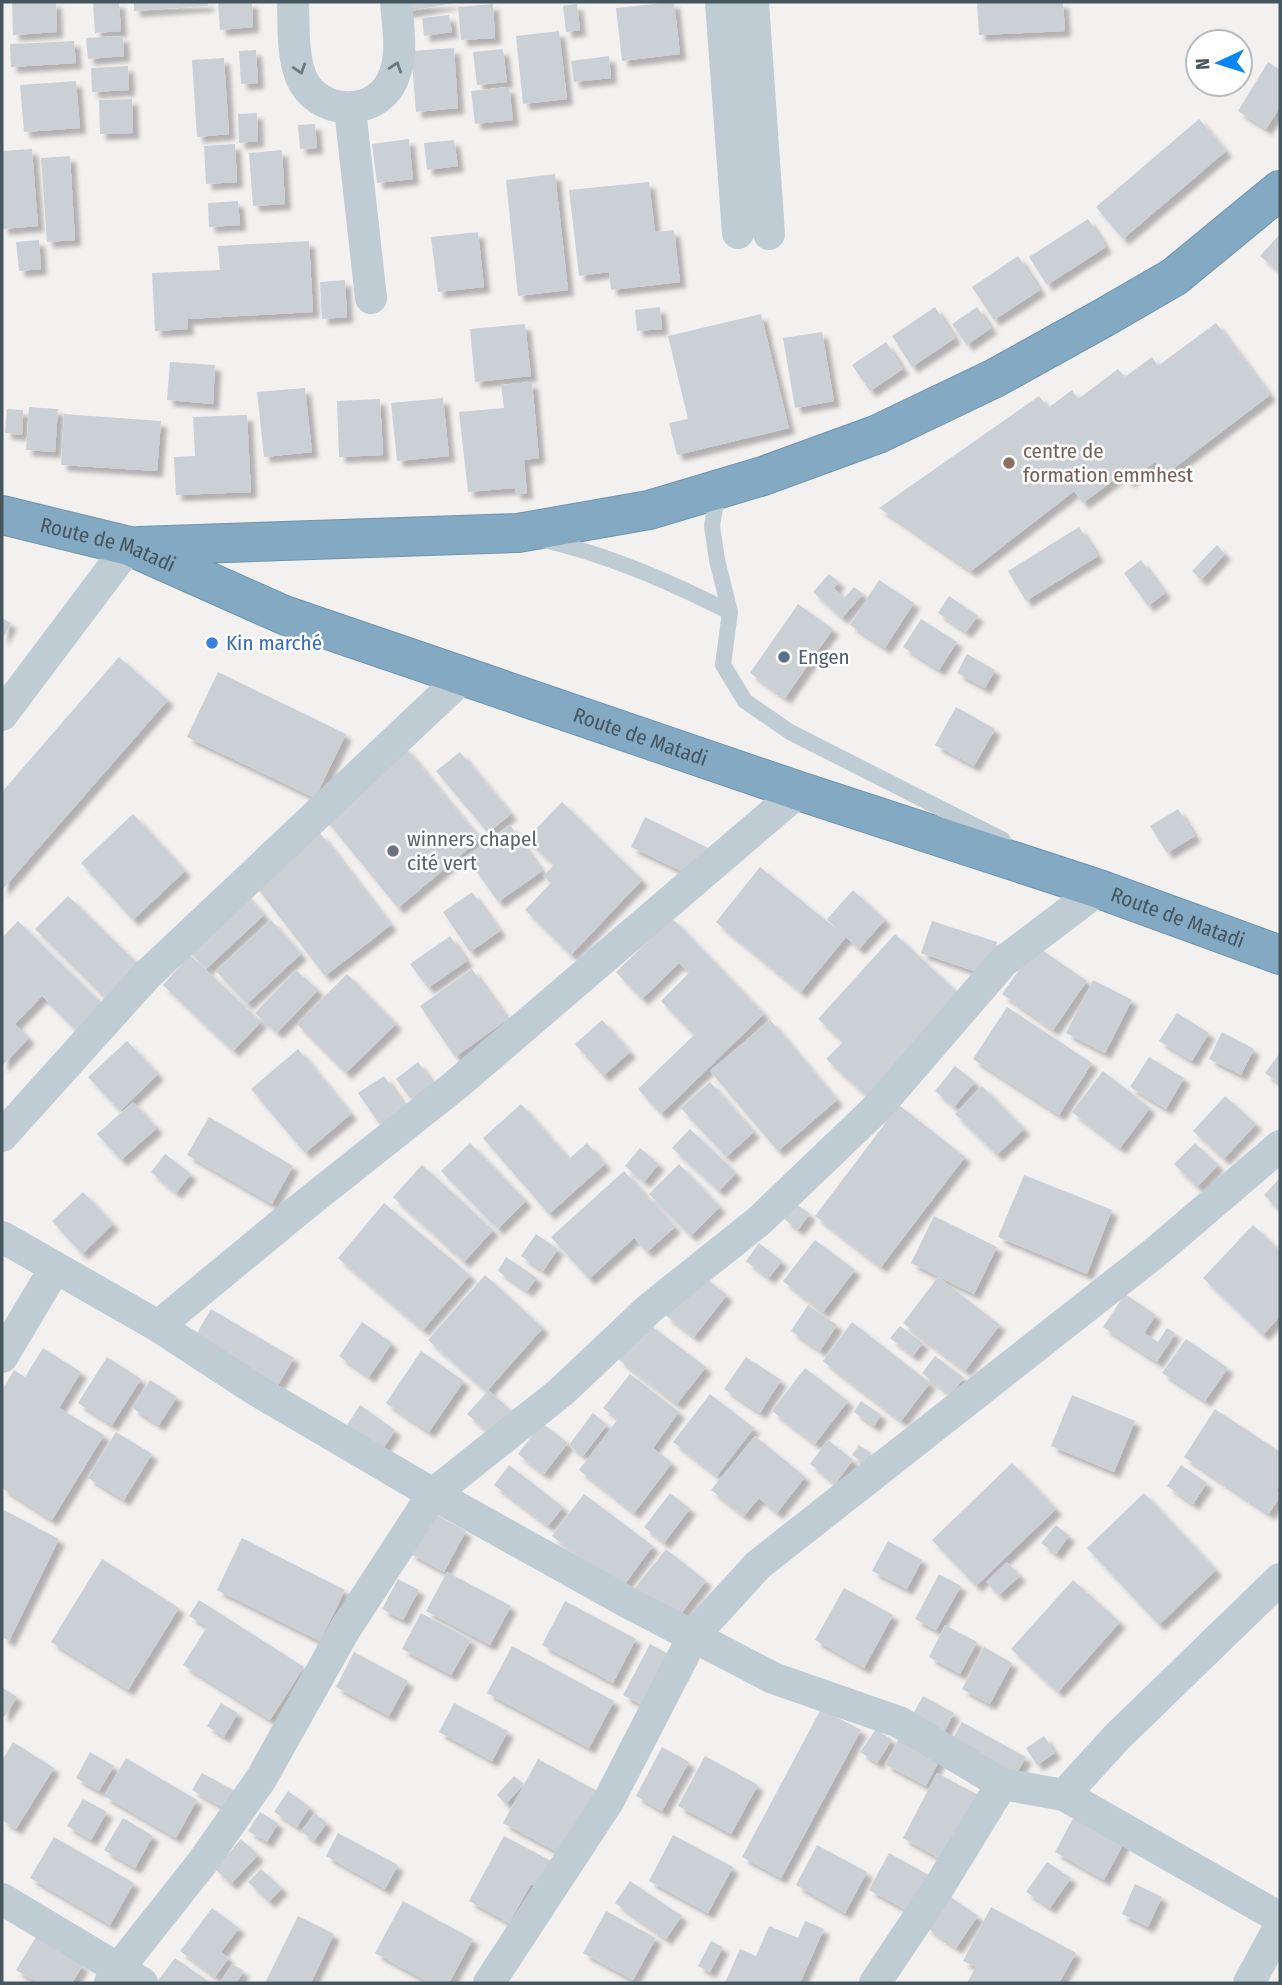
<svg xmlns="http://www.w3.org/2000/svg" width="1282" height="1985" font-family="'Fira Sans Condensed',sans-serif">
  <style>
    .building { fill: #cbd0d5; filter: url(#shadow) }
    .lines { fill: none; stroke-linecap: round; stroke-linejoin: round }
    .highway-casing { stroke: #6e94af; stroke-width: 40 }
    .lane { stroke: #bfccd3; stroke-width: 16 }
    .street { stroke: #bfccd3; stroke-width: 32 }
    .highway { stroke: #83a9c3; stroke-width: 38 }
    .oneway { stroke: #6a7982 }
    .education-dot { fill: #8d6e63; stroke: #fff; stroke-width: 2.5 }
    .shop-dot { fill: #3f7fe0; stroke: #fff; stroke-width: 2.5 }
    .service-dot { fill: #5c6f8a; stroke: #fff; stroke-width: 2.5 }
    .worship-dot { fill: #6b7280; stroke: #fff; stroke-width: 2.5 }
    .labels { text-anchor: middle; dominant-baseline: central; stroke-width: 5; stroke-linejoin: round; paint-order: stroke }
    .education-label { font-size: 21px; fill: #785e54; stroke: #fff; text-anchor: start }
    .street-label { font-size: 21px; fill: #46565f; stroke: #fff }
    .shop-label { font-size: 21px; fill: #366cbe; stroke: #fff; text-anchor: start }
    .service-label { font-size: 21px; fill: #4e5e75; stroke: #fff; text-anchor: start }
    .worship-label { font-size: 21px; fill: #5b616d; stroke: #fff; text-anchor: start }
  </style>
  <defs>
    <filter id="shadow"><feDropShadow dx="6" dy="6" stdDeviation="2" flood-color="#0004"/></filter>
  </defs>
  <rect width="100%" height="100%" fill="#f3f0f0"/>
  <path class="building" d="M12,2H56L57,32L13,35Z
    M93,2H119L121,31L95,33Z
    M134,2H208V6L134,11Z
    M218,2H252L253,27L220,30Z
    M403,2H454V3L405,12Z
    M674,2L680,54L622,61L616,8Z
    M977,2H1063L1065,31L979,35Z
    M493,4L495,38L461,40L458,7Z
    M577,4L580,30L566,32L563,6Z
    M449,15L452,32L424,36L422,18Z
    M559,31L567,99L523,104L516,36Z
    M123,36L124,56L88,59L86,38Z
    M74,41L76,63L11,67L10,44Z
    M454,48L458,108L416,112L411,51Z
    M503,49L507,82L477,85L473,52Z
    M256,50L258,83L241,84L239,51Z
    M609,56L611,78L574,82L571,61Z
    M224,58L229,134L197,137L192,60Z
    M1268,62L1280,70V107L1266,129L1238,111Z
    M128,66L129,90L92,92L91,68Z
    M76,81L80,128L24,132L20,85Z
    M509,87L513,120L475,124L471,91Z
    M132,99L133,133L100,134L99,100Z
    M257,113L258,141L239,143L238,114Z
    M1199,119L1226,151L1123,239L1096,207Z
    M315,124L317,148L300,149L298,125Z
    M409,139L413,179L377,183L372,144Z
    M454,140L458,166L427,170L424,143Z
    M235,144L237,182L206,184L204,146Z
    M32,149L38,226L2,229V151Z
    M282,150L285,204L253,206L249,153Z
    M70,156L75,240L47,242L41,158Z
    M555,174L568,290L518,296L506,180Z
    M649,182L655,232L674,230L680,282L611,290L609,272L579,276L569,190Z
    M238,201L240,225L209,227L208,203Z
    M1088,219L1106,247L1047,285L1029,257Z
    M478,232L484,287L438,292L431,237Z
    M1280,234V272L1260,256Z
    M39,240L41,269L19,271L16,242Z
    M309,241L313,312L187,319L188,329L155,331L152,273L220,270L218,246Z
    M1018,256L1040,290L994,320L972,287Z
    M345,280L347,317L322,319L320,282Z
    M660,307L662,329L637,331L635,310Z
    M935,307L955,338L912,367L892,336Z
    M977,307L991,328L967,345L952,324Z
    M761,314L789,428L677,455L669,423L688,419L668,336Z
    M1216,323L1270,395L1165,475L1155,462L1128,482L1122,474L1083,503L1074,491L971,571L879,508L1039,396L1048,408L1072,390L1078,399L1118,369L1125,377L1152,357L1158,366Z
    M525,324L531,376L475,382L470,329Z
    M822,332L834,401L795,408L783,338Z
    M886,342L903,369L870,391L852,365Z
    M170,362L215,365L213,404L167,400Z
    M532,382L539,458L524,460L527,493L515,494V488L468,492L459,412L504,408L501,385Z
    M305,388L312,452L264,457L257,392Z
    M443,398L449,456L397,461L391,403Z
    M380,399L383,455L339,457L337,401Z
    M29,407L58,409L55,452L26,450Z
    M7,409L23,410L22,435L5,433Z
    M64,414L161,421L157,471L61,465Z
    M247,415L251,492L176,495L174,457L195,456L193,417Z
    M1079,527L1098,556L1026,601L1008,571Z
    M1217,545L1225,554L1201,580L1192,571Z
    M1141,560L1165,593L1148,606L1124,573Z
    M829,574L839,582L834,588L844,598L854,587L863,594L842,618L813,592Z
    M879,580L914,603L885,648L850,625Z
    M949,596L978,616L966,632L938,613Z
    M798,604L833,629L785,698L750,673Z
    M2,618L11,623L2,640Z
    M921,619L957,642L939,670L903,647Z
    M967,654L995,670L985,688L957,673Z
    M119,657L168,700L2,890V792Z
    M218,672L346,734L315,798L187,737Z
    M956,707L995,729L974,766L935,745Z
    M404,746L480,839L398,908L322,815Z
    M460,752L511,814L488,833L436,771Z
    M562,802L642,880L571,955L525,910L551,883L543,876L554,865L526,839Z
    M1178,809L1195,836L1167,853L1150,826Z
    M133,814L185,871L133,920L81,863Z
    M645,817L710,849L696,878L631,847Z
    M510,825L542,871L498,902L466,856Z
    M320,833L391,925L325,976L255,885Z
    M760,867L840,932L827,919L853,890L885,920L859,949L846,937L801,992L716,922Z
    M241,889L264,915L206,969L183,944Z
    M472,892L500,931L470,952L443,912Z
    M68,896L140,966L107,1000L35,929Z
    M672,918L764,1014L661,1114L638,1089L694,1035L661,1001L689,973L679,963L642,999L616,972Z
    M271,920L301,954L247,1004L216,971Z
    M18,921L103,1005L77,1031L42,996L15,1024L29,1038L2,1066V938Z
    M932,921L997,942L986,975L921,953Z
    M895,934L960,995L867,1096L826,1059L843,1042L818,1019Z
    M450,936L467,961L428,988L410,964Z
    M1036,946L1087,981L1053,1030L1002,994Z
    M190,955L261,1022L233,1051L163,985Z
    M472,969L508,1019L455,1057L420,1006Z
    M296,970L318,990L277,1033L255,1013Z
    M347,974L396,1024L346,1073L297,1024Z
    M1093,980L1132,1000L1105,1053L1066,1033Z
    M1007,1007L1092,1063L1059,1115L973,1059Z
    M1177,1013L1209,1033L1192,1061L1159,1041Z
    M602,1020L630,1052L603,1076L575,1044Z
    M770,1020L837,1100L778,1151L710,1071Z
    M1222,1032L1254,1049L1241,1075L1209,1059Z
    M127,1041L158,1074L120,1111L88,1077Z
    M298,1049L351,1114L305,1153L251,1089Z
    M1280,1053V1084L1265,1073Z
    M1149,1057L1184,1078L1166,1109L1130,1087Z
    M418,1062L433,1083L411,1099L396,1079Z
    M955,1066L975,1082L954,1107L935,1091Z
    M1103,1071L1150,1108L1120,1148L1072,1112Z
    M384,1076L408,1110L383,1129L358,1093Z
    M710,1082L754,1132L726,1157L681,1108Z
    M982,1086L1024,1129L997,1155L955,1114Z
    M1225,1096L1256,1124L1224,1159L1193,1131Z
    M133,1102L157,1128L121,1160L97,1134Z
    M521,1104L569,1159L587,1143L605,1164L549,1214L483,1138Z
    M899,1105L965,1157L881,1267L815,1216Z
    M209,1117L293,1166L272,1204L187,1155Z
    M690,1129L736,1173L719,1191L672,1148Z
    M470,1143L526,1201L498,1229L441,1171Z
    M1195,1143L1218,1165L1197,1187L1174,1164Z
    M640,1148L659,1164L644,1182L625,1166Z
    M165,1154L191,1174L176,1193L151,1172Z
    M679,1164L720,1207L691,1236L649,1194Z
    M422,1165L493,1230L464,1262L393,1197Z
    M624,1171L675,1227L647,1252L634,1238L589,1279L551,1237Z
    M1024,1175L1112,1210L1087,1274L998,1237Z
    M1280,1178V1211L1264,1195Z
    M83,1192L113,1224L82,1254L52,1221Z
    M384,1203L470,1275L423,1330L338,1258Z
    M796,1204L810,1214L798,1230L784,1219Z
    M934,1216L997,1247L974,1294L911,1263Z
    M1253,1225L1280,1251V1316L1263,1335L1203,1278Z
    M536,1234L558,1249L543,1271L521,1256Z
    M815,1240L855,1270L823,1312L783,1281Z
    M759,1243L782,1261L769,1278L746,1261Z
    M506,1257L537,1278L527,1291L498,1271Z
    M698,1272L727,1295L694,1337L665,1315Z
    M485,1275L543,1328L488,1390L513,1412L492,1436L467,1414L487,1392L428,1340Z
    M938,1277L1000,1325L965,1371L903,1323Z
    M1125,1294L1156,1315L1144,1333L1158,1342L1167,1328L1175,1333L1157,1362L1103,1327Z
    M808,1305L837,1325L820,1351L791,1331Z
    M211,1309L294,1358L275,1390L193,1340Z
    M362,1322L392,1343L369,1377L339,1356Z
    M646,1322L706,1367L677,1404L618,1359Z
    M852,1322L930,1383L901,1421L823,1361Z
    M900,1326L923,1343L913,1356L890,1338Z
    M1186,1339L1228,1368L1205,1401L1162,1373Z
    M43,1348L81,1372L59,1408L104,1435L52,1520L2,1488V1390L14,1370L25,1377Z
    M421,1351L464,1381L429,1432L386,1403Z
    M935,1356L964,1378L950,1395L922,1373Z
    M107,1357L141,1379L112,1425L78,1403Z
    M746,1357L781,1380L760,1413L724,1389Z
    M805,1368L848,1401L815,1444L772,1411Z
    M630,1374L679,1412L653,1448L672,1463L634,1513L579,1470L618,1419L603,1408Z
    M150,1380L177,1397L159,1425L132,1408Z
    M710,1394L754,1428L717,1476L673,1442Z
    M1072,1395L1135,1421L1114,1472L1051,1446Z
    M861,1401L881,1415L874,1426L854,1412Z
    M360,1405L395,1430L381,1452L345,1428Z
    M1215,1409L1280,1452V1485L1277,1490L1280,1496L1269,1514L1184,1457Z
    M593,1413L607,1425L583,1456L569,1445Z
    M542,1423L568,1443L544,1474L518,1454Z
    M116,1432L152,1454L124,1500L88,1478Z
    M755,1436L805,1477L777,1513L759,1498L744,1516L711,1490Z
    M828,1440L853,1460L835,1484L810,1464Z
    M859,1445L871,1453L864,1463L852,1455Z
    M1012,1463L1056,1509L976,1586L932,1540Z
    M509,1465L563,1507L548,1526L494,1485Z
    M1181,1465L1207,1483L1193,1504L1167,1486Z
    M670,1493L690,1509L664,1543L644,1527Z
    M1144,1493L1216,1570L1159,1625L1087,1548Z
    M584,1494L653,1546L621,1589L552,1536Z
    M2,1509L59,1539L9,1641L2,1637Z
    M431,1512L466,1531L444,1572L409,1553Z
    M1056,1525L1069,1536L1056,1554L1041,1543Z
    M242,1538L345,1590L320,1641L217,1590Z
    M888,1541L922,1560L907,1589L872,1571Z
    M666,1549L706,1581L676,1620L635,1588Z
    M102,1559L179,1608L128,1690L51,1642Z
    M1007,1562L1020,1576L999,1595L986,1582Z
    M447,1572L511,1606L490,1645L426,1611Z
    M939,1574L961,1586L936,1630L915,1619Z
    M398,1579L419,1590L403,1620L382,1609Z
    M1073,1580L1120,1622L1058,1692L1011,1649Z
    M844,1588L893,1615L864,1668L815,1640Z
    M199,1600L304,1667L270,1720L183,1665L207,1627L189,1616Z
    M565,1601L636,1639L613,1683L542,1645Z
    M421,1613L471,1640L451,1675L402,1649Z
    M945,1625L977,1642L960,1674L929,1657Z
    M650,1644L672,1656L645,1707L623,1695Z
    M512,1646L614,1701L589,1748L487,1693Z
    M984,1647L1012,1663L990,1704L962,1689Z
    M354,1652L408,1681L389,1716L336,1687Z
    M2,1687L17,1697L4,1717L2,1715Z
    M923,1696L954,1713L940,1740L908,1723Z
    M221,1703L238,1713L224,1737L207,1726Z
    M454,1703L508,1731L492,1761L439,1732Z
    M821,1709L861,1730L781,1878L742,1857Z
    M962,1722L1026,1757L1012,1782L948,1748Z
    M876,1729L892,1740L877,1763L860,1752Z
    M902,1733L942,1755L926,1786L885,1764Z
    M1044,1736L1055,1753L1037,1765L1026,1748Z
    M13,1742L54,1768L16,1829L2,1820V1761Z
    M662,1747L689,1762L662,1811L636,1796Z
    M90,1752L114,1766L99,1791L76,1778Z
    M705,1756L758,1785L731,1834L678,1806Z
    M126,1758L197,1800L176,1838L104,1796Z
    M538,1759L599,1792L565,1856L503,1823Z
    M202,1773L237,1792L227,1810L192,1790Z
    M937,1773L984,1798L949,1864L903,1838Z
    M514,1776L524,1784L506,1804L497,1795Z
    M288,1791L310,1807L297,1827L274,1812Z
    M83,1799L107,1812L91,1840L67,1826Z
    M1077,1811L1126,1839L1104,1880L1055,1852Z
    M260,1812L278,1823L267,1842L248,1831Z
    M315,1813L327,1823L314,1841L301,1831Z
    M123,1818L153,1836L135,1868L104,1850Z
    M338,1833L398,1865L385,1889L326,1856Z
    M673,1835L733,1867L708,1913L649,1881Z
    M504,1836L555,1863L541,1890L531,1884L509,1923L469,1901Z
    M54,1837L134,1883L110,1925L30,1878Z
    M241,1839L258,1855L231,1884L215,1869Z
    M817,1845L867,1872L845,1913L796,1885Z
    M889,1853L934,1878L914,1914L869,1890Z
    M1047,1862L1071,1878L1050,1908L1026,1892Z
    M261,1869L282,1888L269,1902L248,1882Z
    M630,1881L682,1916L666,1939L615,1903Z
    M1135,1884L1162,1897L1148,1927L1122,1914Z
    M948,1895L978,1916L956,1948L926,1927Z
    M403,1901L473,1939L449,1983H430L375,1953Z
    M991,1907L1076,1953L1059,1983H967L976,1967L963,1961Z
    M212,1908L239,1928L221,1952L229,1958L215,1977L180,1951Z
    M606,1911L656,1938L633,1980L583,1953Z
    M298,1916L334,1934L311,1983H265Z
    M805,1921L824,1929L800,1983H725L740,1949L756,1956L769,1926L798,1938Z
    M36,1937L83,1965L72,1983H38L16,1970Z
    M711,1941L723,1947L710,1972L698,1966Z
    M175,1958L211,1983H156Z
    M232,1964L244,1971L236,1983H220Z"/>
  <g class="lines">
    <g class="highway-casing">
      <g id="highway">
        <path id="s1" d="M2,515L129,546L284,615L799,791L1099,889L1280,955"/>
        <path d="M139,546L518,533L649,510L763,476L878,434L995,378L1105,317L1174,277L1280,190"/>
      </g>
    </g>
    <path class="lane" d="M718,490L712,526L717,560L730,612L723,665L745,701L790,732L1003,840
      M544,540C609,555 670,582 730,612"/>
    <path class="street" d="M293,2C294,26 292,54 301,77C316,114 373,119 392,81C404,56 398,29 396,2
      M721,2L738,233
      M753,2L769,234
      M350,109L371,298
      M2,715L129,546
      M2,1136L147,975L465,675
      M2,1237L158,1326L256,1390L433,1494L627,1602L773,1678L899,1722L1002,1784L1064,1795L1280,1918
      M158,1326L301,1208L457,1084L799,791
      M2,1357L55,1268
      M1064,1795L1117,1737L1280,1579
      M2,1899L142,1983
      M110,1983L118,1969L202,1863L261,1779L344,1631L433,1494L561,1392L650,1308L759,1221L877,1108L1003,962L1099,889
      M489,1983L609,1800L694,1635L758,1565L1157,1251L1280,1146
      M875,1983L939,1887L1002,1784
      M1249,1983L1280,1926"/>
    <use href="#highway" class="highway"/>
  </g>
  <defs><path id="oneway-chevron" d="M-2-3.5L2.5 0L-2 3.5" fill="none" stroke-width="1.6" stroke-linecap="round" stroke-linejoin="round" transform="scale(1.75)"/></defs>
  <g class="oneway">
    <use href="#oneway-chevron" transform="translate(396 67) rotate(-72)"/>
    <use href="#oneway-chevron" transform="translate(300 69) rotate(73)"/>
  </g>
  <circle class="education-dot" cx="1009" cy="463" r="7"/>
  <circle class="shop-dot" cx="212" cy="643" r="7"/>
  <circle class="service-dot" cx="784" cy="657" r="7"/>
  <circle class="worship-dot" cx="393" cy="851" r="7"/>
  <g class="labels">
    <g class="education-label">
      <text x="1023" y="451">centre de<tspan x="1023" dy="24">formation emmhest</tspan></text>
    </g>
    <g class="street-label">
      <text stroke="none"><textPath href="#s1" startOffset="110">Route de Matadi</textPath></text>
      <text stroke="none"><textPath href="#s1" startOffset="677">Route de Matadi</textPath></text>
      <text stroke="none"><textPath href="#s1" startOffset="1244">Route de Matadi</textPath></text>
    </g>
    <g class="shop-label">
      <text x="226" y="643">Kin marché</text>
    </g>
    <g class="service-label">
      <text x="798" y="657">Engen</text>
    </g>
    <g class="worship-label">
      <text x="407" y="839">winners chapel<tspan x="407" dy="24">cité vert</tspan></text>
    </g>
  </g>
  <rect width="1282" height="1985" fill="none" stroke="#46565f" stroke-width="7"/>
  <g transform="translate(1219 63) rotate(266)"><circle r="33" fill="#ffffff" stroke="#b5bbbf" stroke-width="2"/>
  <path d="M0-5L12 26L0 18L-12 26Z" fill="#0887f4"/>
  <text y="-10" font-size="19" font-weight="bold" text-anchor="middle" fill="#46565f">N</text>
  </g>
</svg>
